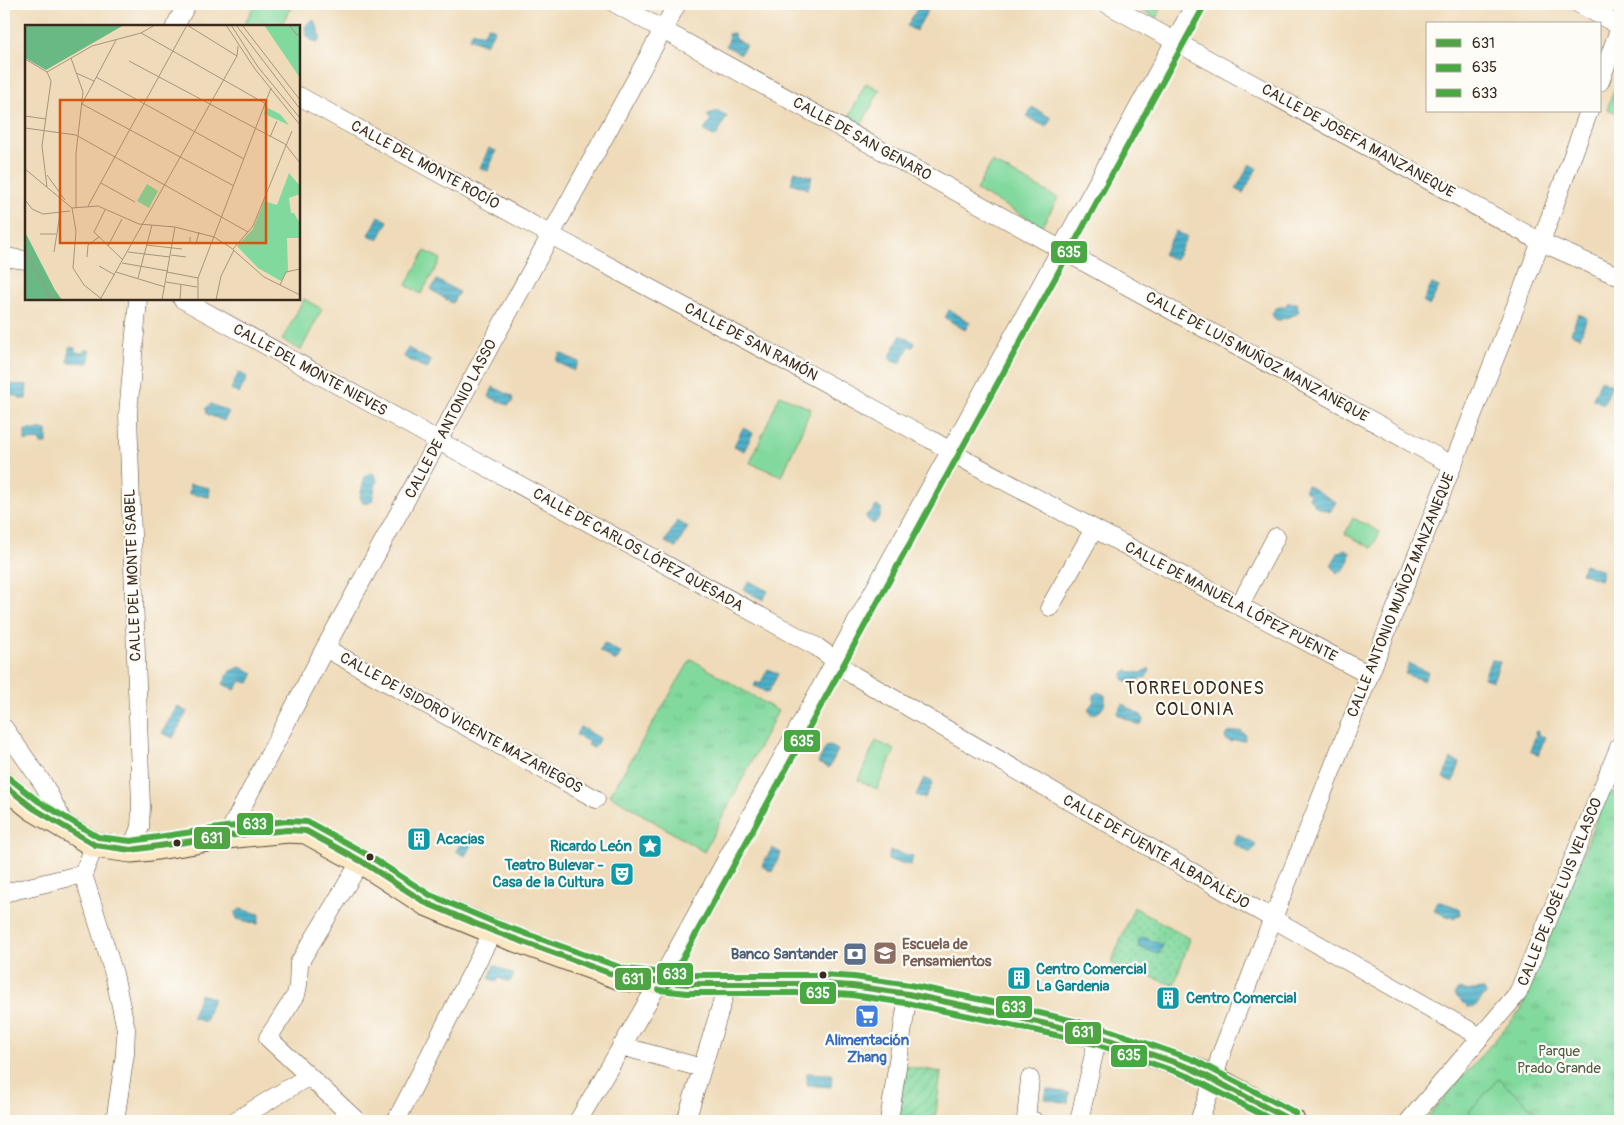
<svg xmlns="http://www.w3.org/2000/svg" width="1624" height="1125" font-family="Pangolin,sans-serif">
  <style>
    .grass { fill: url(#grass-dots); stroke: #5e825e }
    .park { fill: url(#park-tufts); stroke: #5e825e }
    .garden { fill: url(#garden-furrows); stroke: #5e825e }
    .pitch { fill: #82d99e; stroke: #5e825e }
    .water { fill: url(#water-rules); stroke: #436e74 }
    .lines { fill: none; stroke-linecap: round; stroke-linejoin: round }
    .street-casing { stroke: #564535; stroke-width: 19 }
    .secondary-casing { stroke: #564535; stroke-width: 27 }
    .street { stroke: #fff; stroke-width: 18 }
    .secondary { stroke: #fae7c3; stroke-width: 25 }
    .bus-1-casing { stroke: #fdfcf7; stroke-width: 10 }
    .bus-2-casing { stroke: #fdfcf7; stroke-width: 10 }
    .bus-3-casing { stroke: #fdfcf7; stroke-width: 10 }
    .bus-1 { stroke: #51a443; stroke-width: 6 }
    .bus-2 { stroke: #48a943; stroke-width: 6 }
    .bus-3 { stroke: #48a943; stroke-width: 6 }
    .bus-dot { fill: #3b2a1e; stroke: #fdfcf7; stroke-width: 2 }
    .labels { text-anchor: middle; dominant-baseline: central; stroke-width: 4.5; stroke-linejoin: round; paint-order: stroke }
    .street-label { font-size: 15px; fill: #3b2a1e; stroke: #fdfcf7 }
    .culture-label { font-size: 15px; font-weight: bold; fill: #0d838f; stroke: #fdfcf7; text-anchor: start }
    .education-label { font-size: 15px; font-weight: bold; fill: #785e54; stroke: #fdfcf7; text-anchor: start }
    .service-label { font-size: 15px; font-weight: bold; fill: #4e5e75; stroke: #fdfcf7; text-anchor: end }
    .shop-label { font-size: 15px; font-weight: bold; fill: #366cbe; stroke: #fdfcf7 }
    .park-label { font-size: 15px; fill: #505f44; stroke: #fdfcf7 }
    .quarter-label { font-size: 18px; letter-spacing: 1px; fill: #3b2a1e; stroke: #fdfcf7 }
    .inset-road { fill: none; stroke: #a7947c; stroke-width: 1 }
    .view { fill: #d7540e; fill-opacity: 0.15; stroke: #d7540e; stroke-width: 2.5 }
    .inset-edge { fill: none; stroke: #3b2a1e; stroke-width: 2.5 }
    .line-badge { stroke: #fdfcf7; stroke-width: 2 }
    .badge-label { font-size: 14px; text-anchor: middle; font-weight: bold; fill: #fff }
  </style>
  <defs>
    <pattern id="grass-dots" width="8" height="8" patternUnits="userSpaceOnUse" patternTransform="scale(1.25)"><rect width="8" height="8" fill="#82d99e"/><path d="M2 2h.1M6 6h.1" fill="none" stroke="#71ba88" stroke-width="1.8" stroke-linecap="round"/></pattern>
    <pattern id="park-tufts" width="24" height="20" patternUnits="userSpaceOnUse" patternTransform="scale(1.25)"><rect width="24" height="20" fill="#82d99e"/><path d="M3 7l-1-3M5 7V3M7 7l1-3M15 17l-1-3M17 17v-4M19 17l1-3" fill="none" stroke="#71ba88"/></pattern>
    <pattern id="garden-furrows" width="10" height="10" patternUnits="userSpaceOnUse" patternTransform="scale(1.25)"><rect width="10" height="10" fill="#82d99e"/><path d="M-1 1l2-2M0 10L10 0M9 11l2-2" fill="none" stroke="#71ba88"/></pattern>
    <pattern id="water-rules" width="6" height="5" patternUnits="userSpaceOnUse" patternTransform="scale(1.25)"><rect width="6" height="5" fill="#4bb1ca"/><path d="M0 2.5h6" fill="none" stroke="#4090a3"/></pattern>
  </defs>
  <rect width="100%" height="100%" fill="#fdfcf7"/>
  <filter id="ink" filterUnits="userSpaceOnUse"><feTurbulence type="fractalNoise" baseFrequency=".02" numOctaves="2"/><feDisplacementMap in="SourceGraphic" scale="10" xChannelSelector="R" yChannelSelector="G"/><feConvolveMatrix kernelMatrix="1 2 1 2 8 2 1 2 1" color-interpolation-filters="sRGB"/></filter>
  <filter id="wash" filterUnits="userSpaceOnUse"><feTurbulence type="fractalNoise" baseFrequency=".0096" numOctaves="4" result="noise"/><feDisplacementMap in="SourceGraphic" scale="20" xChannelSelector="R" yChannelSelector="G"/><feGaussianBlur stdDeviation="1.12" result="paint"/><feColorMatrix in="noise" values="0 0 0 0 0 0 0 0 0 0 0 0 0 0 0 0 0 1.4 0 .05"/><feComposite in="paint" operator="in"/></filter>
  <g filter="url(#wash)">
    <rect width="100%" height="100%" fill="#efdbba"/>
    <path class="grass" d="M1134,907L1190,939L1174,985L1111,963Z"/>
    <path class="park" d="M1620,75V114L1607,109Z
      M691,659L778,711L704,852L610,795Z
      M1608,790L1620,795V1121H1424L1521,1010Z"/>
    <path class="garden" d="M905,1066L941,1072L935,1121H897Z"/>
    <path class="pitch" d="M255,4H293L281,26H250L245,23Z
      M1130,4H1164L1156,18Z
      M866,83L880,90L860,127L847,120Z
      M992,162L1058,198L1042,226L976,190Z
      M425,251L441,259L421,294L406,285Z
      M304,299L322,309L301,350L282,340Z
      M780,395L811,409L782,476L750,463Z
      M1353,518L1380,532L1372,548L1345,534Z
      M876,741L895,750L877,789L858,780Z
      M1498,1079L1547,1121H1480L1469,1112Z"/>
    <path class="water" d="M920,4L929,8L916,31L907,26Z
      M313,20L316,23C317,27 321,37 320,40L317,43C309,40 303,34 306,25Z
      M488,26L495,29L486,45L469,38L473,31L483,35Z
      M734,33L735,39L746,45L740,54L726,46L729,40L728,34Z
      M1032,107L1051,118L1046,127L1027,117Z
      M718,111L727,116L716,137L704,131L711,119L707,116L708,114Z
      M489,148L496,151L488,171L480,168Z
      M1250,164L1257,168L1243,193L1236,189Z
      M795,171L812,177L808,189L791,183Z
      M379,216L388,221L378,240L369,235Z
      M1176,231L1187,237L1175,260L1163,254Z
      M437,280L459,292L452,303L431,290Z
      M1432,284L1439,287L1429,306L1423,302Z
      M1287,303H1296L1299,310L1297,314L1280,320H1276L1272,315C1273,307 1279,307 1286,306Z
      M949,310L970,322L965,330L945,318Z
      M1578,314L1587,318L1580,337L1571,333Z
      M901,335L915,343L913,347L909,346L900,364L889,358Z
      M69,347L75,348V352L84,353V350H90L89,363L68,362Z
      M408,348L431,361L427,369L404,357Z
      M560,353L579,362L574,371L556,361Z
      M239,372L247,377L239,394L231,389Z
      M1601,380L1612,385L1604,404L1593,399Z
      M5,384L27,385L26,399H20L19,396L5,395Z
      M493,387L512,396L513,402L508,405L489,397Z
      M211,404L229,412L224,421L207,414L206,408Z
      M743,428L753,433L744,451L734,446Z
      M25,430H47V444H41L40,440L25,441Z
      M370,473L374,474L377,479L372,501L367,504L362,502L360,497L365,476Z
      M190,484L210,488L209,497L189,494Z
      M1307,485L1336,502L1330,512L1316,507L1309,497L1310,494L1304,490Z
      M876,506L881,508C882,513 878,521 873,524L867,519L866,516L867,514L871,513Z
      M677,521L688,527L676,548L665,542Z
      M1345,549L1350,552C1349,562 1347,570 1337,573L1331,565L1339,552Z
      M1584,564L1603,571L1600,580L1581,573Z
      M749,581L768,591L763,600L744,590Z
      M604,643L621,653L616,661L600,651Z
      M1491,659L1500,662L1493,681L1484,678Z
      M1409,664L1428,672L1424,681L1405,674Z
      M240,667L254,673L249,683L241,681L235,690L223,684L230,671Z
      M1149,668L1150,671L1145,678L1128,682L1123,679V674L1127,671L1141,673Z
      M768,669L778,674L768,693L754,686L756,682L760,684Z
      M1098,692L1105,695C1106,705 1102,714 1091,714L1088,709L1094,701V695Z
      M1123,704L1142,716L1143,721L1141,724H1136L1117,714Z
      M177,706L187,712L173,738L162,733Z
      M580,727L600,738L594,748L587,745L589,742L576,735Z
      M1241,731L1246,735L1244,741L1236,740L1231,742L1226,740L1225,737L1227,733Z
      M1536,731L1539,732V735L1545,737L1538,755L1530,751L1536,735L1535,733Z
      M827,745L838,750L829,768L818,763Z
      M1451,759L1460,763L1453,782L1443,778Z
      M924,778L933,782L925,799L916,795Z
      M466,834L475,840L465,856L456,851Z
      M1238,834L1256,845L1250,853L1233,843Z
      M772,848L781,853L772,872L762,866Z
      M890,851L913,856L911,865L888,860Z
      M1438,901L1459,908L1460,916L1455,917V919L1434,911Z
      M240,909L260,914L258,924L237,919L235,913Z
      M1143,937L1163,945L1159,954L1139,947L1138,941Z
      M494,965L514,975L510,982L498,978L497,982L489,978Z
      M1460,989L1464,991L1483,989L1486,992V994L1475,1007L1468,1008L1455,995V992Z
      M200,994L213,998L205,1022L192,1017Z
      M807,1073L832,1074L831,1087L807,1085Z
      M1047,1089L1069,1093L1068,1103L1045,1099Z"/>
  </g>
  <g filter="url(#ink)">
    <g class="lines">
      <g class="street-casing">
        <path id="street" d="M616,4L1452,465
          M1107,4L1541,242L1620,277
          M1579,4L1620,26
          M175,26L187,4
          M1600,82L1620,27
          M299,96L551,235L930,439L967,461L1369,675
          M4,257L26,260
          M182,299L439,441L817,647L836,661L853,675L1254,908L1481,1037
          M1239,606L1276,537
          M1050,607L1094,529
          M325,648L596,799
          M4,728L44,785L66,827
          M227,836L325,648L677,4
          M95,845L83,874L114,974L126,1029L125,1054L115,1121
          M131,850L140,827L141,807L128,414L138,299
          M4,893L83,874
          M621,1046L702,1068
          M1030,1079L1026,1119L1034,1121
          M235,1121L309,1076
          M357,1121L268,1038L296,995L298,985L299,963L361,861
          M396,1121L493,931
          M578,1121L660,981L1195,4
          M686,1121L728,983
          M889,1121L908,994
          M1079,1121L1098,1036
          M1199,1121L1214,1079L1220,1057L1266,936L1541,242L1589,111
          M1409,1121L1518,993L1620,745"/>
      </g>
      <g class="secondary-casing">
        <path id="secondary" d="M4,785L33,808L95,845L131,850L151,848L227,836L288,830L306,831L361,861L426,903L493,931L623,978L687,984H823L853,986L908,994L990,1011L1098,1036L1191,1068L1214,1079L1292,1121"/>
      </g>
      <use href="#street" class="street"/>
      <use href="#secondary" class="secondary"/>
      <g class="bus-1-casing">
        <path id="bus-1" d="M4,785L33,808L95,845L131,850L227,836L288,830L306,831L361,861L426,903L493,931L623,978L687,984H823L853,986L908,994L990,1011L1098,1036L1191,1068L1292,1121"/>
      </g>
      <g class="bus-2-casing">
        <path id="bus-2" d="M668,985L1203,8
          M659,990L687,993H823L852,995L906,1003L988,1020L1096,1044L1188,1076L1274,1121"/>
      </g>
      <g class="bus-3-casing">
        <path id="bus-3" d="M9,778L38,801L98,837L131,841L226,827L288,821L308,822L366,854L430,895L496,923L625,969L687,975H823L854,977L910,985L992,1002L1100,1027L1194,1060L1296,1113"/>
      </g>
      <use href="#bus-1" class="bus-1"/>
      <use href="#bus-2" class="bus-2"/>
      <use href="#bus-3" class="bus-3"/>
    </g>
  </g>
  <defs>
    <g id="building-square" transform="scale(1.25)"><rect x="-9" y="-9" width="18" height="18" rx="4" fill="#0f9aa8" stroke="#fdfcf7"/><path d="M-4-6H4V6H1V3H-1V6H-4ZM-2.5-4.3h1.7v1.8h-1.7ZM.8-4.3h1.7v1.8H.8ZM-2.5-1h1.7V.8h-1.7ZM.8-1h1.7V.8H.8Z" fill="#fff"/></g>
    <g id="sight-square" transform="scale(1.25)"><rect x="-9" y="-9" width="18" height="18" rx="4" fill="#0f9aa8" stroke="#fdfcf7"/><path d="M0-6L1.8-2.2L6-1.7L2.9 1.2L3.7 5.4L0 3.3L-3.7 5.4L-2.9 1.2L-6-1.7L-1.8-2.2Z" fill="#fff"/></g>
    <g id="theatre-square" transform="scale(1.25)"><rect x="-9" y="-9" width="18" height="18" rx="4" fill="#0f9aa8" stroke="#fdfcf7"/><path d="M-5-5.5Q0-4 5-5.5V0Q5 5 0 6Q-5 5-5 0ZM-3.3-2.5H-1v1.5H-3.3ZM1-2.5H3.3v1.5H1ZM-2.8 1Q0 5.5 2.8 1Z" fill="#fff"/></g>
    <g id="school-square" transform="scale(1.25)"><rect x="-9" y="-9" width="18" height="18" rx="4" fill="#8d6e63" stroke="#fdfcf7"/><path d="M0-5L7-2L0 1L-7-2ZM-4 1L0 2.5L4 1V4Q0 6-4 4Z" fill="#fff"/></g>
    <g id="bank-square" transform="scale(1.25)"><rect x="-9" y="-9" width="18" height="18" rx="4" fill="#5c6f8a" stroke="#fdfcf7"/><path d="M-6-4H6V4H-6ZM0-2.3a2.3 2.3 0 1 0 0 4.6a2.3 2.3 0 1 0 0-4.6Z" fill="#fff"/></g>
    <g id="supermarket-square" transform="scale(1.25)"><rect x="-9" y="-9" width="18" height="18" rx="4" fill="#3f7fe0" stroke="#fdfcf7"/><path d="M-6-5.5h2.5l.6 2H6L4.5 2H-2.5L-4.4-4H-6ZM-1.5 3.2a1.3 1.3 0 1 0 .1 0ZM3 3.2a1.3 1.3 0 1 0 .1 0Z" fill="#fff"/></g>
  </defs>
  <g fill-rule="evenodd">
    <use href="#building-square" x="419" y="839"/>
    <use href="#sight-square" x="650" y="846"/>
    <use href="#theatre-square" x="622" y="874"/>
    <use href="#school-square" x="885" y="953"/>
    <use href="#bank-square" x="855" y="954"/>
    <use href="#building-square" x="1019" y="978"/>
    <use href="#building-square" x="1168" y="998"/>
    <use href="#supermarket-square" x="867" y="1016"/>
  </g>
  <g class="bus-dot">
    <circle cx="177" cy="843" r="4.5"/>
    <circle cx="370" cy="857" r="4.5"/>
    <circle cx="823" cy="975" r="4.5"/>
  </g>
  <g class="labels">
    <g class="street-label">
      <text transform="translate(862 139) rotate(29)">CALLE DE SAN GENARO</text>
      <text transform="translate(1358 141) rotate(29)">CALLE DE JOSEFA MANZANEQUE</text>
      <text transform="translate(425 165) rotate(29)">CALLE DEL MONTE ROCÍO</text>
      <text transform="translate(751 342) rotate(28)">CALLE DE SAN RAMÓN</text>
      <text transform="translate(1257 357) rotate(29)">CALLE DE LUIS MUÑOZ MANZANEQUE</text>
      <text transform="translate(310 370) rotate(29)">CALLE DEL MONTE NIEVES</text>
      <text transform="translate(451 419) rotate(-62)">CALLE DE ANTONIO LASSO</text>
      <text transform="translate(638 550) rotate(29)">CALLE DE CARLOS LÓPEZ QUESADA</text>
      <text transform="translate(133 575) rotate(-92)">CALLE DEL MONTE ISABEL</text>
      <text transform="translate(1401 595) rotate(-68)">CALLE ANTONIO MUÑOZ MANZANEQUE</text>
      <text transform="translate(1231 602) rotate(28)">CALLE DE MANUELA LÓPEZ PUENTE</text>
      <text transform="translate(461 723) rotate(29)">CALLE DE ISIDORO VICENTE MAZARIEGOS</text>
      <text transform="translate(1156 852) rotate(30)">CALLE DE FUENTE ALBADALEJO</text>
      <text transform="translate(1560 892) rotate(-68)">CALLE DE JOSÉ LUIS VELASCO</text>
    </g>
    <g class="culture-label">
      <text x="436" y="839">Acacias</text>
      <text x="632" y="846" text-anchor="end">Ricardo León</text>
      <text x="604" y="865" text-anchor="end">Teatro Bulevar -<tspan x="604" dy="17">Casa de la Cultura</tspan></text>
      <text x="1036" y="969">Centro Comercial<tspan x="1036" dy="17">La Gardenia</tspan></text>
      <text x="1186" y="998">Centro Comercial</text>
    </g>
    <g class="education-label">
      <text x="902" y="944">Escuela de<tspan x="902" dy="17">Pensamientos</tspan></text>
    </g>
    <g class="service-label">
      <text x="838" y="954">Banco Santander</text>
    </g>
    <g class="shop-label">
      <text x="867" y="1040">Alimentación<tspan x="867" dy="17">Zhang</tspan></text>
    </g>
    <g class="park-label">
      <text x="1559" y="1051">Parque<tspan x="1559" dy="17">Prado Grande</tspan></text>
    </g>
    <g class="quarter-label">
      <text x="1195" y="688">TORRELODONES<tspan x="1195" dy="21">COLONIA</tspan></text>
    </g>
  </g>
  <g transform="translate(25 25)">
    <rect width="275" height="275" fill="#efdbba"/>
    <path d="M0,0H99L21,45L0,33ZM0,207L30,265L37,275H0Z" fill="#69b985"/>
    <path d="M239,0H275V53ZM241,82L255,89L264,100L239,89ZM264,148L275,161V169L264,173L266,188H269L275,199V213H262L263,245L256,256L233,243L212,221L228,204L239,176L252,180ZM122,159L133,166L124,183L112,176Z" fill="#82d99e"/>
    <path class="inset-road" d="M162,0L212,31M201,0L230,44L275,100M206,0L233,42L275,93M211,0L275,84M217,0L275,75M264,0L272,10L275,8M116,8L241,79M91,15L57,79L209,161M46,33L58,67L51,128V183M0,34L22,47L26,56L17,121L22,162M104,36L260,119L275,138M22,47L67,21L116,8L130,0M51,48L69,56M71,52L219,134M0,91L21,94M0,103L51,110L223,207M245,112L252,96M0,144L47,183L73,181L114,199L150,202L189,212L205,222L239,252L275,270M22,150L40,175M76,158L110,177M1,176L7,184L18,189L45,186M63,181L162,0M47,183L51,206L48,243L59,260L78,275M80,185L69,207L98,235M15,209H31M165,212V217L171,219L174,207M121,220L157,224M83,221L97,194M208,224L228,201L267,106M0,225L27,275M29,227L35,189M103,227L145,232M146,230L161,232M62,232L63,220L74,212M97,238L143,246M74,241L90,250M91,247L140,262M142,247L173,253M113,253L127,200M141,257L172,262M255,260L261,247L275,244M76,273L212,31L213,21M137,275L150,202M155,275L156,259M173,275V253L246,63M191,275L196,251L209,225"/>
    <path class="view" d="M35,75H241V218H35Z"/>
    <rect width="275" height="275" class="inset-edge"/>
  </g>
  <g class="line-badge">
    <rect x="1050" y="240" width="38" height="24" rx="5" fill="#48a943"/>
    <rect x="783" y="729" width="38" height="24" rx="5" fill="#48a943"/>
    <rect x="236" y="812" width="38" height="24" rx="5" fill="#48a943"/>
    <rect x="193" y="826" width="38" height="24" rx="5" fill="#51a443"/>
    <rect x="656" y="962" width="38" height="24" rx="5" fill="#48a943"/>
    <rect x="614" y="967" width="38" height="24" rx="5" fill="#51a443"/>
    <rect x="799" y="981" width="38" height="24" rx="5" fill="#48a943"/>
    <rect x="995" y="995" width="38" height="24" rx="5" fill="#48a943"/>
    <rect x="1064" y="1021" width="38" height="24" rx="5" fill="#51a443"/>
    <rect x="1110" y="1044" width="38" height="24" rx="5" fill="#48a943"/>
  </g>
  <g class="badge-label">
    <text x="1069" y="257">635</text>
    <text x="802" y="746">635</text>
    <text x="255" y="829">633</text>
    <text x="212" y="843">631</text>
    <text x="675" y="979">633</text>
    <text x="633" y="984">631</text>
    <text x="818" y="998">635</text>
    <text x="1014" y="1012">633</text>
    <text x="1083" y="1037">631</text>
    <text x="1129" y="1060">635</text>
  </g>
  <rect width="1624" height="1125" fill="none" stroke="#fdfcf7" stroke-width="20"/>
  <rect x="1426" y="22" width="175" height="90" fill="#fdfcf7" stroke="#afa8a0"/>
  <rect x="1436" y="39" width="25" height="8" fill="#51a443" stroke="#afa8a0"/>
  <text x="1472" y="48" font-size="15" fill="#3b2a1e">631</text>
  <rect x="1436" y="64" width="25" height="8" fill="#48a943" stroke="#afa8a0"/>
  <text x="1472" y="72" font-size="15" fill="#3b2a1e">635</text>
  <rect x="1436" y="89" width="25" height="8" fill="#48a943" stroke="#afa8a0"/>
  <text x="1472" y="98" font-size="15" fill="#3b2a1e">633</text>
</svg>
